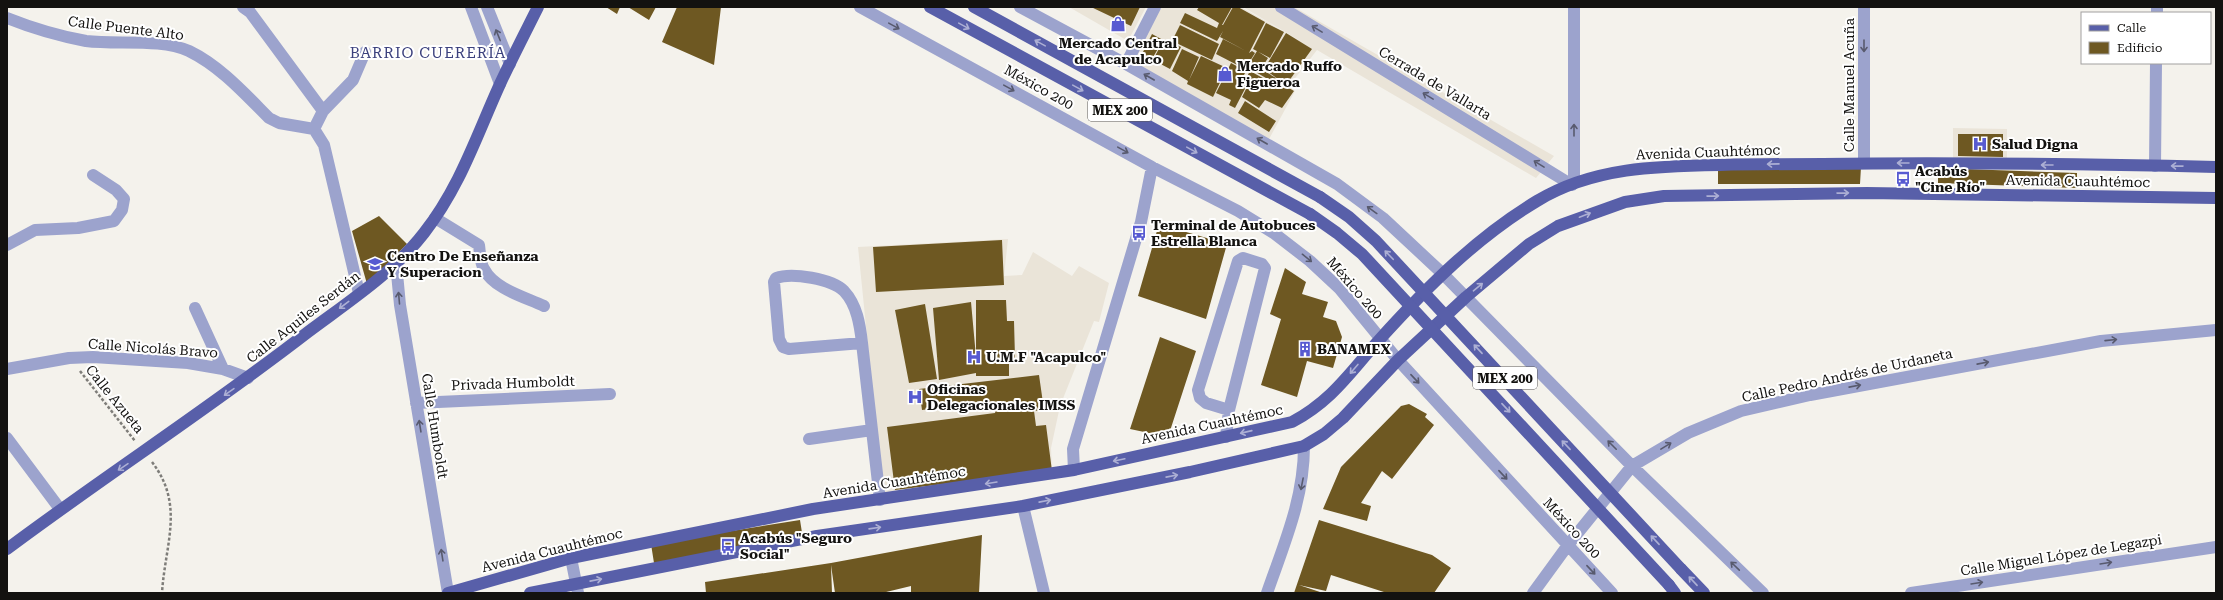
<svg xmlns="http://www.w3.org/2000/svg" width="2223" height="600" font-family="'Roboto Serif',serif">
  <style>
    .built { fill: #eae4d8 }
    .building { fill: #6e5822 }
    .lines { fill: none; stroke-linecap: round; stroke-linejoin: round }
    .path { stroke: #7e7d79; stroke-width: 2.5; stroke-dasharray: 3 2; stroke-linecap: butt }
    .minor { stroke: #9ca3cd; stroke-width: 12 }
    .major { stroke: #585fa9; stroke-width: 12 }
    .major-bridge { stroke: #585fa9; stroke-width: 12 }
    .oneway { stroke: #585a6e }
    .oneway2 { stroke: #acafd4 }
    .labels { text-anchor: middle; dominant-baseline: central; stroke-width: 4; stroke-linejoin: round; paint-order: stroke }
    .shield { fill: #fff; stroke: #5a5958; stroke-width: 1 }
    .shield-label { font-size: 13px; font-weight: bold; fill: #131210 }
    .street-label { font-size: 14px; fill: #131210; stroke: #fff }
    .poi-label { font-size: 14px; font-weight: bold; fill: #131210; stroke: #fff; text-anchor: start }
    .neighbourhood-label { font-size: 15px; letter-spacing: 1px; fill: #3c417d; stroke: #fff }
  </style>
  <rect width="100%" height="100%" fill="#f4f2ec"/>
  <path class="built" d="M1069,7H1146L1128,41Z
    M1161,7H1241L1309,46L1243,7H1294L1554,156L1536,178L1317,50L1289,86L1295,91L1268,141L1132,62Z
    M1953,128L2007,129V159L1953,158Z
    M1008,239L1004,276L1022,275L1033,252L1072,276L1079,266L1109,283L1099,322L1094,321L1060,406L1051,448L1052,471L883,495L858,247Z"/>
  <path class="building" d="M606,7H620L617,14Z
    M628,7H656L649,20Z
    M677,7H721L714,65L662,42Z
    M1091,7H1140L1131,26Z
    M1199,7H1232L1222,25H1223L1233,7H1238L1265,22L1249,53L1252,51L1255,53L1245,69L1216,54L1223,39L1246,51L1220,37L1223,31L1217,41L1180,23L1185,13L1217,28L1219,23L1197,10Z
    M1266,23L1284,32L1270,58L1253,49Z
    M1180,25L1219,44L1212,60L1172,41Z
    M1286,33L1312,49L1286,85L1264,69Z
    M1152,34L1163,40L1152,59L1142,54Z
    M1164,39L1181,47L1170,69L1153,60Z
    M1182,49L1199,57L1189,80L1201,56L1227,68L1213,97L1187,84L1188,81L1172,71Z
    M1257,51L1268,58L1261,69L1276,78L1273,82L1247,67Z
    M1231,63L1246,71L1237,89L1241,82L1247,85L1235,108L1229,105L1231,100L1216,93Z
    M1250,71L1274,84L1277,81L1294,91L1282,108L1265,100L1259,108L1242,97L1248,85L1244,82Z
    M1245,101L1276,121L1269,132L1238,113Z
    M1958,134H2003V157L1958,156Z
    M1861,167L1860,184H1718V168Z
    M1938,168L2077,173V188L1938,183Z
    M379,216L407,244L367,284L352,231Z
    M1159,224L1227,244L1206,319L1138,296Z
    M1002,240L1004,285L876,292L873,247Z
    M1285,268L1306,282L1302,294L1328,302L1323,317L1336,321L1342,337L1333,368L1307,361L1297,397L1261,385L1281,319L1270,314Z
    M976,300H1006L1007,321H1014L1015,358L1009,356V376H976V373L939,380L933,308L971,302L976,357Z
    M925,304L937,379L909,383L895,310Z
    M1160,337L1196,351L1168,437L1130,429Z
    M1039,375L1044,410L1034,411L1036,426L1046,425L1052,471L895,490L887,427L995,413L996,409L990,410L989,402L922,410L919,389Z
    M1409,404L1427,414L1425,417L1434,425L1392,479L1382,471L1361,503L1371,506L1367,521L1323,509L1341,467L1401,406Z
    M800,520L803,539L654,563L651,544Z
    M1319,520L1432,555L1451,568L1434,593H1387L1331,575L1326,591L1299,585L1320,592L1294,593Z
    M982,535L979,593H911V586L882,593H835L831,565L832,593H706L705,582L831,563Z"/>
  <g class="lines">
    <path class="path" d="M80,371L135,441
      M152,462C185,505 165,544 162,593"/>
    <path class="minor" d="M243,7L250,12L323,111
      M471,7L500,84
      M487,7L510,64
      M860,7L1152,167L1238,211L1275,234L1310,261L1339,288L1398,360L1612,593
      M1020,7L1126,64L1337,184L1383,218L1442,273L1632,466L1763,593
      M1281,7L1572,185
      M1574,7V183
      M2157,13V7
      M7,18C32,28 59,36 86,41C118,45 160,38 189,51C220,66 245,94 269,118L279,123L314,129
      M1126,64L1155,7
      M314,129L324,145L359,293
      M314,129L323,111L353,80L365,52
      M1864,163V7
      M2155,166L2156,63
      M435,218L479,245C480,252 480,263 484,269C494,289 525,297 544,306
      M7,245L35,230L78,228L114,221L122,210L124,199L116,190L93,175
      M396,263L400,305L448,593
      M195,308L223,369
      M862,343L789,349L783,347L779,339L774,282L776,278C792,272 832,279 844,291C857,305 860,325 862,343L880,500
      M7,369L69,358L93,357L188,363L223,369L248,378
      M416,403L610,394
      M1226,437L1229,410L1265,268L1262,264L1243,258L1238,261L1198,390L1200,398L1206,403L1229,410
      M7,438L60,509
      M809,439L872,430
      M1074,470L1073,449L1141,222L1152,167
      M1023,506L1044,593
      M571,558L578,593
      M1267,593C1284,544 1304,499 1304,446
      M1533,593L1568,545L1632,466L1688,433L1741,411L1810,395L2101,341L2216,330
      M1911,593L2216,547"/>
    <path class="major" d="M930,7L1310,214
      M974,7L1320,197
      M7,549C106,475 210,408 308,332C348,302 393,273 424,233C460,187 476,137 500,84C512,58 525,33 538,7
      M1681,569L1704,593
      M1669,585L1675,593
      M448,593L571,558L813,509L1074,470L1292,422C1333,400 1350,372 1380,339C1427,287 1477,237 1537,201C1593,167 1658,166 1720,165C1754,164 1788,164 1823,164C1954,162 2085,164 2216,167
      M530,593L817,536L1023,506L1190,472L1304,446L1324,434L1343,418L1398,360L1466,297L1529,244L1558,226L1625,202L1664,196L1867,193L2216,198"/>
    <path class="major-bridge" d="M1320,197L1349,217L1376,241L1681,569
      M1310,214L1337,233L1362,254L1669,585"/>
  </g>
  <defs><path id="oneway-shaft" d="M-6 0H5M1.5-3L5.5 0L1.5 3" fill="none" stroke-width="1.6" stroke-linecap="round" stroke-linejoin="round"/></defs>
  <g class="oneway">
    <use href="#oneway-shaft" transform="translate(894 26) rotate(29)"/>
    <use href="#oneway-shaft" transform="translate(1317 29) rotate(-149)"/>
    <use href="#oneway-shaft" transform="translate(498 35) rotate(-112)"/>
    <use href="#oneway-shaft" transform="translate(1864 46) rotate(90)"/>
    <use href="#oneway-shaft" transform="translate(1149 77) rotate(-150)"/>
    <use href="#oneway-shaft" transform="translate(1009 88) rotate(29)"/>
    <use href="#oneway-shaft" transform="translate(1428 96) rotate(-149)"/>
    <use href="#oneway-shaft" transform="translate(1574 130) rotate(-90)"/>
    <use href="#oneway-shaft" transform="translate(1262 141) rotate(-150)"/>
    <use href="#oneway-shaft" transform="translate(1123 150) rotate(29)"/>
    <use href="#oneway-shaft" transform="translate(1539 164) rotate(-148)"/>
    <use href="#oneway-shaft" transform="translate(1372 210) rotate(-144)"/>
    <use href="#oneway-shaft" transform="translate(1307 258) rotate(39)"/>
    <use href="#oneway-shaft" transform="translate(399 298) rotate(-95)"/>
    <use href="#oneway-shaft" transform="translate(2111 340) rotate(-6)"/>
    <use href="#oneway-shaft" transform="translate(1983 363) rotate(-11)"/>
    <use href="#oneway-shaft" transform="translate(1415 379) rotate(47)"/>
    <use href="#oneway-shaft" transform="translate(1855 386) rotate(-11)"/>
    <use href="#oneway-shaft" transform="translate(420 426) rotate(-99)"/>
    <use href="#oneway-shaft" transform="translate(1612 445) rotate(-135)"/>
    <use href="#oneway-shaft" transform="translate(1666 446) rotate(-31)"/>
    <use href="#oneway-shaft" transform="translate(1503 475) rotate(47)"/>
    <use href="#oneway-shaft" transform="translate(1302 484) rotate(101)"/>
    <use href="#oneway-shaft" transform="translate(442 555) rotate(-99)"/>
    <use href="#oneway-shaft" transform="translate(2106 563) rotate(-9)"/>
    <use href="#oneway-shaft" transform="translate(1735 566) rotate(-136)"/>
    <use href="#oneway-shaft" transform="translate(1591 570) rotate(47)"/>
    <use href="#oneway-shaft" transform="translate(1977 583) rotate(-9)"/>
  </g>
  <g class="oneway2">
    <use href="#oneway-shaft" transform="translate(964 26) rotate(29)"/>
    <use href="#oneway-shaft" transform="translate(1040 43) rotate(-151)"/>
    <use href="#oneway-shaft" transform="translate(1078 88) rotate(29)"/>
    <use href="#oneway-shaft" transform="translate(1192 150) rotate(29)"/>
    <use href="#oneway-shaft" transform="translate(1903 163) rotate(-180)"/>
    <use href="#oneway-shaft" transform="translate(1773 164) rotate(179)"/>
    <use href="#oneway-shaft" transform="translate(2047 165) rotate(-180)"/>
    <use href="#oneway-shaft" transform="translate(2177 166) rotate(-179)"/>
    <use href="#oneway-shaft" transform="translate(1843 193) rotate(-1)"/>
    <use href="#oneway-shaft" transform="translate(1713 196) rotate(-1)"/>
    <use href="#oneway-shaft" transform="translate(1585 215) rotate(-21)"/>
    <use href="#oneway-shaft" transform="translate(1389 255) rotate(-134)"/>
    <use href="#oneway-shaft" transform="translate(1478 287) rotate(-40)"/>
    <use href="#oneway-shaft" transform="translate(344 305) rotate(143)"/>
    <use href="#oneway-shaft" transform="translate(1478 349) rotate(-133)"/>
    <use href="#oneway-shaft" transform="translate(1354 369) rotate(131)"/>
    <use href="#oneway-shaft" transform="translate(229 392) rotate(145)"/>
    <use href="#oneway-shaft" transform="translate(1506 408) rotate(47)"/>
    <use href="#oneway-shaft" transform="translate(1246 432) rotate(167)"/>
    <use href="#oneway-shaft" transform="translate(1566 445) rotate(-133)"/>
    <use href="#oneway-shaft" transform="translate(1119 460) rotate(168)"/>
    <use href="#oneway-shaft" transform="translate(123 467) rotate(146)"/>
    <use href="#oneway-shaft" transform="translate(1172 476) rotate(-11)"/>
    <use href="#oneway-shaft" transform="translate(991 483) rotate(171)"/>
    <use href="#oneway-shaft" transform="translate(1045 501) rotate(-11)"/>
    <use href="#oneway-shaft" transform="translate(875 528) rotate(-8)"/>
    <use href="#oneway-shaft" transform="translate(1655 540) rotate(-133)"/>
    <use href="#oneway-shaft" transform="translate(596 580) rotate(-11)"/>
    <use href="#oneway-shaft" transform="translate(1693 581) rotate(-133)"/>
  </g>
  <defs>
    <g id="shop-bare" transform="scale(1.2)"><path d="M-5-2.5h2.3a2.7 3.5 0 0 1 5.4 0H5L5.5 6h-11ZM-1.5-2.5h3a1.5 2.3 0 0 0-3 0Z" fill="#575ad1" stroke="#fff" stroke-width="2.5" paint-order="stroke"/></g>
    <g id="hospital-bare" transform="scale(1.2)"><path d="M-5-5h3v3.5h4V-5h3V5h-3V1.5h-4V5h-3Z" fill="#575ad1" stroke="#fff" stroke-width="2.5" paint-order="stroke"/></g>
    <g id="bus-bare" transform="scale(1.2)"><path d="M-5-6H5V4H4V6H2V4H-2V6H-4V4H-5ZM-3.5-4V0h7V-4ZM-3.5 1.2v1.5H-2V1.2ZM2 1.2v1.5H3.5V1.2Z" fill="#575ad1" stroke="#fff" stroke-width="2.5" paint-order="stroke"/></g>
    <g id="school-bare" transform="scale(1.2)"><path d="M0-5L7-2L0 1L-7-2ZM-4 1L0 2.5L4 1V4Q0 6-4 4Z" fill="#575ad1" stroke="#fff" stroke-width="2.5" paint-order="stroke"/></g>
    <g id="building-bare" transform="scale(1.2)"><path d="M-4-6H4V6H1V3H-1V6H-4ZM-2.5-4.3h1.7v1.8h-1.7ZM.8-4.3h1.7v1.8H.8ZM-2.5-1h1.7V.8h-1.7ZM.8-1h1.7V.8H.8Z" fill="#575ad1" stroke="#fff" stroke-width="2.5" paint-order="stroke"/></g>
  </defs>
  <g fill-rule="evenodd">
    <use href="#shop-bare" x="1118" y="24"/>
    <use href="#shop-bare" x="1225" y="74"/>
    <use href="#hospital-bare" x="1980" y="144"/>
    <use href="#bus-bare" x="1903" y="179"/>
    <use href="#bus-bare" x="1139" y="233"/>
    <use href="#school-bare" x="375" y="264"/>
    <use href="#building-bare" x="1305" y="349"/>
    <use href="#hospital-bare" x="974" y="357"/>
    <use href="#hospital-bare" x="915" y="397"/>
    <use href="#bus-bare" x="728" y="546"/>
  </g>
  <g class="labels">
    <g class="shield">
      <rect x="1088" y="99" width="64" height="22" rx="3"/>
      <rect x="1473" y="367" width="64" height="22" rx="3"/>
    </g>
    <g class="shield-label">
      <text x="1120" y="110">MEX 200</text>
      <text x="1505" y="378">MEX 200</text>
    </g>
    <g class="street-label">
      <text transform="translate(126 28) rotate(7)">Calle Puente Alto</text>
      <text transform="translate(1435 83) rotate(31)">Cerrada de Vallarta</text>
      <text transform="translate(1849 85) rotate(-90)">Calle Manuel Acuña</text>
      <text transform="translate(1039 87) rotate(29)">México 200</text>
      <text transform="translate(1708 152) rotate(-2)">Avenida Cuauhtémoc</text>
      <text transform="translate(2078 181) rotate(1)">Avenida Cuauhtémoc</text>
      <text transform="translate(1355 288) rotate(49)">México 200</text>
      <text transform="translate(303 317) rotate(-38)">Calle Aquiles Serdán</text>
      <text transform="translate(153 348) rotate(4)">Calle Nicolás Bravo</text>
      <text transform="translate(1847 375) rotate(-12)">Calle Pedro Andrés de Urdaneta</text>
      <text transform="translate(513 383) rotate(-2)">Privada Humboldt</text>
      <text transform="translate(115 399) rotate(51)">Calle Azueta</text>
      <text transform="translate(1212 424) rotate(-12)">Avenida Cuauhtémoc</text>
      <text transform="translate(435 426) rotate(81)">Calle Humboldt</text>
      <text transform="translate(894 482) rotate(-9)">Avenida Cuauhtémoc</text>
      <text transform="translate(1572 528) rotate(47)">México 200</text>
      <text transform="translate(552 550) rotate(-14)">Avenida Cuauhtémoc</text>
      <text transform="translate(2061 555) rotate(-9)">Calle Miguel López de Legazpi</text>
    </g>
    <g class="poi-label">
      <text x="1118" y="43" text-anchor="middle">Mercado Central<tspan x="1118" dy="16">de Acapulco</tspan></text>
      <text x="1237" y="66">Mercado Ruffo<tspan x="1237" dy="16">Figueroa</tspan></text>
      <text x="1992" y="144">Salud Digna</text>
      <text x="1915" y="171">Acabús<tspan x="1915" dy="16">"Cine Río"</tspan></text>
      <text x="1151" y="225">Terminal de Autobuces<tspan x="1151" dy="16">Estrella Blanca</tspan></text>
      <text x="387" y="256">Centro De Enseñanza<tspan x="387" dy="16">Y Superacion</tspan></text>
      <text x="1317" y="349">BANAMEX</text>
      <text x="986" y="357">U.M.F "Acapulco"</text>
      <text x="927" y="389">Oficinas<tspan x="927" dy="16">Delegacionales IMSS</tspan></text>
      <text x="740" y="538">Acabús "Seguro<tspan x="740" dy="16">Social"</tspan></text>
    </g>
    <g class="neighbourhood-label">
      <text x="428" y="53">BARRIO CUERERÍA</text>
    </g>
  </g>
  <rect width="2223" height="600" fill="none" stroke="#131210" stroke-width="16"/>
  <rect x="2081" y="12" width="130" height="52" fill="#ffffff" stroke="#a1a09f"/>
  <rect x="2089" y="25" width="20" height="6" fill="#585fa9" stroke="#a1a09f"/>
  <text x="2117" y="32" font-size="12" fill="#131210">Calle</text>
  <rect x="2089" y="42" width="20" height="12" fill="#6e5822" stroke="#a1a09f"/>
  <text x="2117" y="52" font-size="12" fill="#131210">Edificio</text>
</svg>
